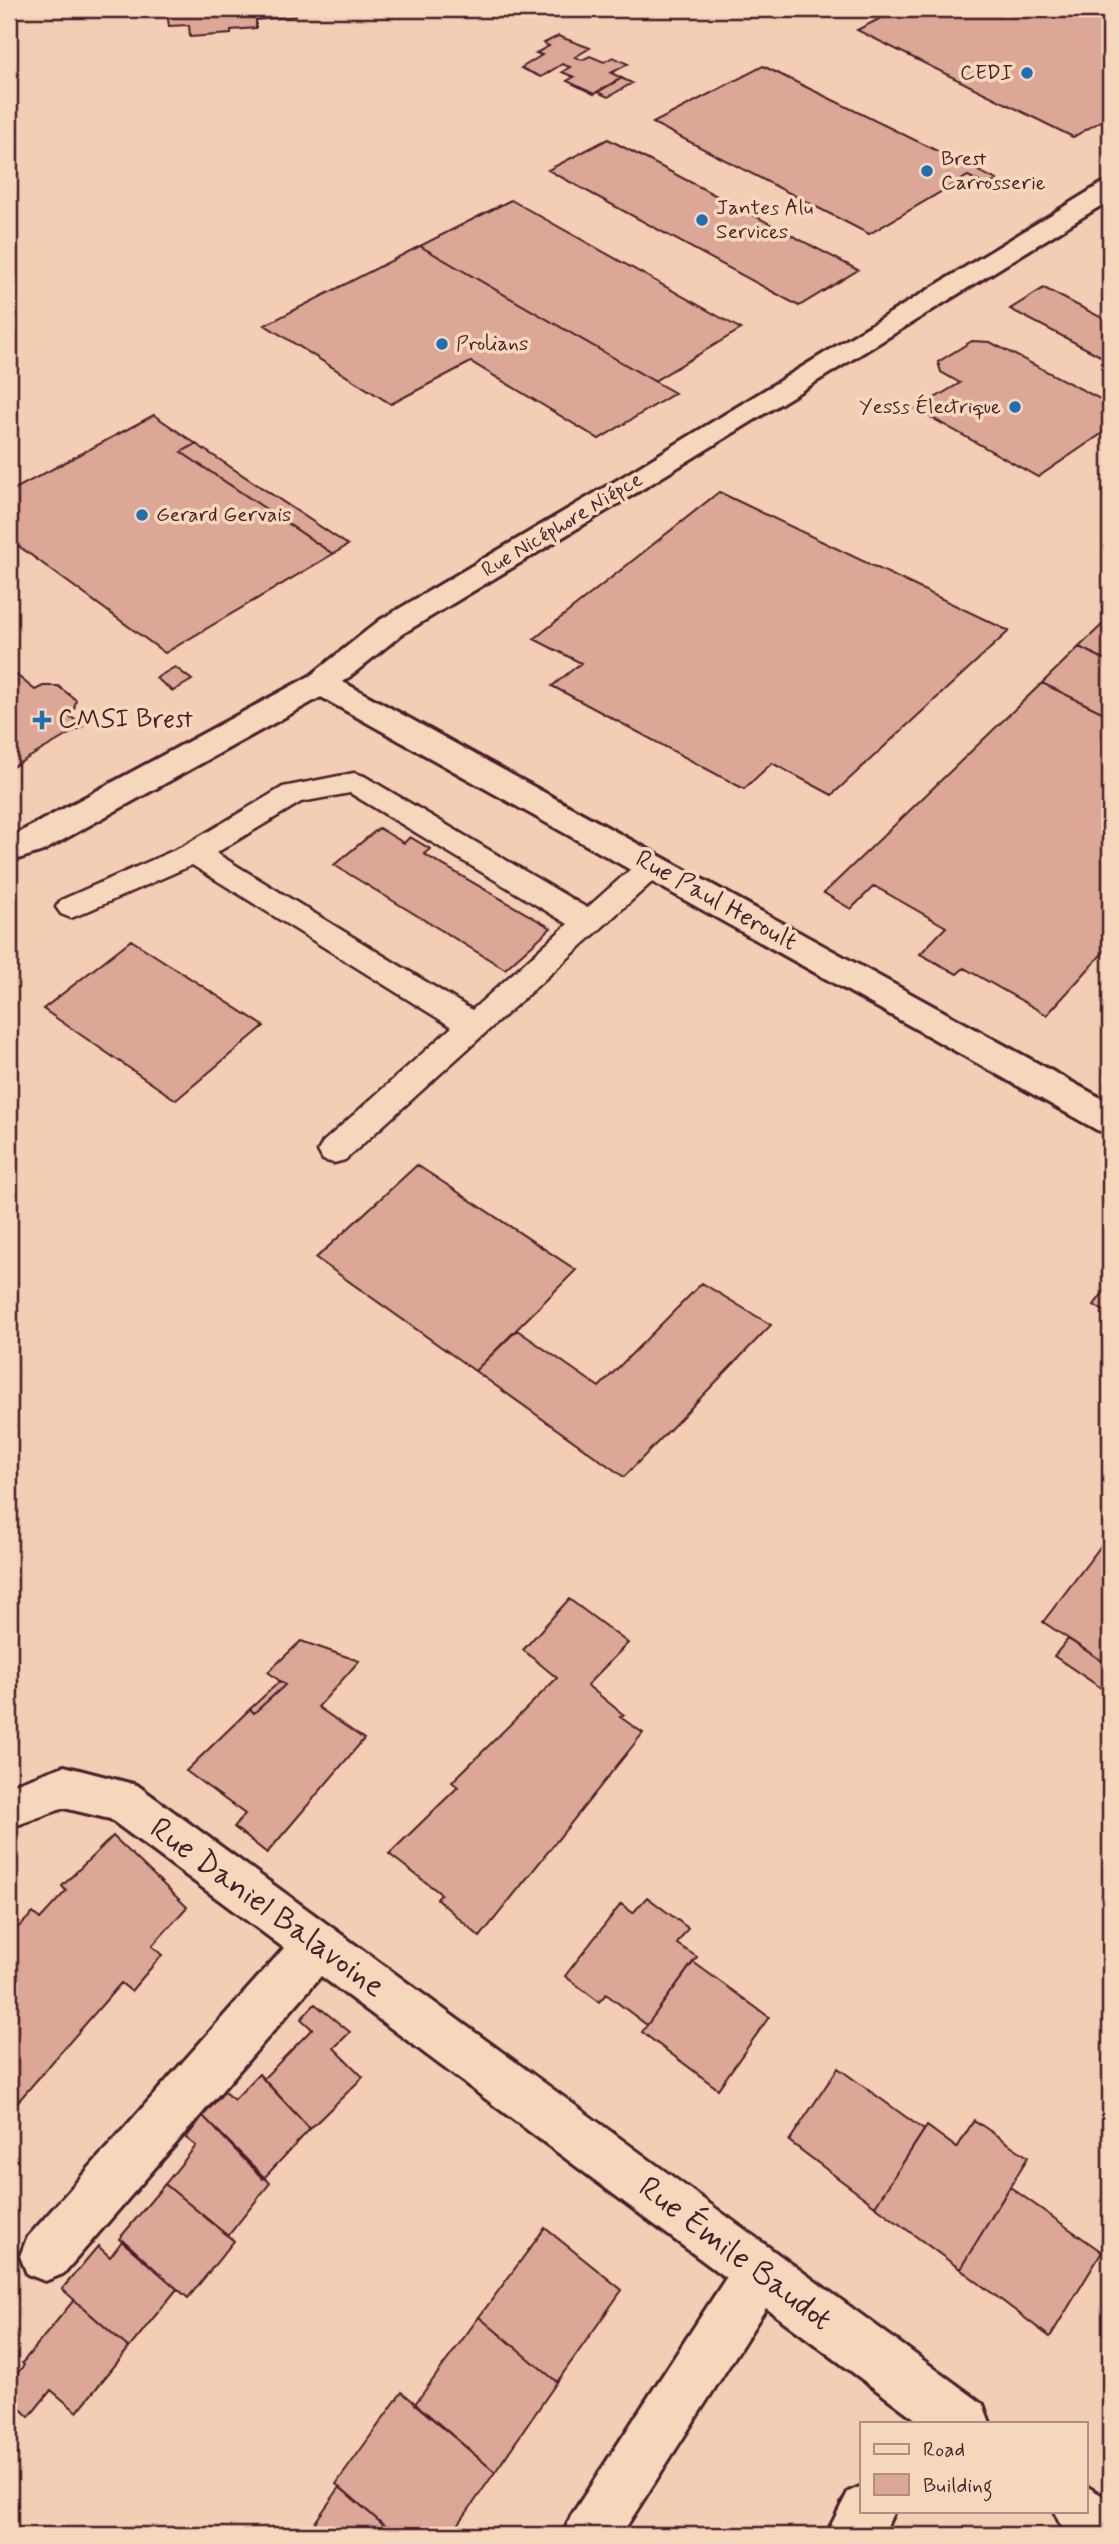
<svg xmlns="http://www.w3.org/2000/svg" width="1119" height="2544" font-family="Mynerve,sans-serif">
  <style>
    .building { fill: #dda797; stroke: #4a1f2b; stroke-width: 2 }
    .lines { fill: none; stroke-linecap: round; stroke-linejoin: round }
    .service-casing { stroke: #4a1f2b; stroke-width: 5 }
    .minor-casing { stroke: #4a1f2b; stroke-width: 6 }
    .service { fill: #f5d8bc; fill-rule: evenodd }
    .minor { fill: #f5d8bc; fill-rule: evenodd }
    .poi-dot { fill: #1f6fb2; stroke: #f5d8bc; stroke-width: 2.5 }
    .labels { text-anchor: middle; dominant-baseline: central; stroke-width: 7; stroke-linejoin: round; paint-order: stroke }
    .far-poi-label { font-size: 21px; fill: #4a1f2b; stroke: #f5d8bc; text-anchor: start }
    .far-street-label { font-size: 21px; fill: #4a1f2b; stroke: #f5d8bc }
    .poi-label { font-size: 26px; fill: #4a1f2b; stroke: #f5d8bc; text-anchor: start }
    .street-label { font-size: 26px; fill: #4a1f2b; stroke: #f5d8bc }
    .near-street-label { font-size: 32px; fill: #4a1f2b; stroke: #f5d8bc }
  </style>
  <rect width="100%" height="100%" fill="#f3ceb4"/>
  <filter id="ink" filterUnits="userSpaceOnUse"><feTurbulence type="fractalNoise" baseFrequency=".0143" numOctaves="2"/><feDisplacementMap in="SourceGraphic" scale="14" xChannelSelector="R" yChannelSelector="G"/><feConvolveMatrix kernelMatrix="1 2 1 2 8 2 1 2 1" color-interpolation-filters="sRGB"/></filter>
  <g filter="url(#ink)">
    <path class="building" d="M204,9H295L296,16L256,20V28L231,30V34L190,37L189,25L169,26L167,13L204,11Z
      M899,9H1110V116L1073,137L857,30Z
      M558,36L590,48L575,57L582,60L590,56L604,62L613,57L628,64L611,73L622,78L594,94L567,81L574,77L562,72L570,67L562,64L541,77L521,68L542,55L536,53L549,46L544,43Z
      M763,66L997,180L987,186L968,176L869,234L653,123Z
      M621,78L632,83L608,97L597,92Z
      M608,139L858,270L799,306L548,170Z
      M511,200L741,329L654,381L420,246Z
      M420,246L654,381L675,393L599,439L471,362L391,404L265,325Z
      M1044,288L1110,322V361L1010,309Z
      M972,341L990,342L1110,404V428L1038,477L916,409L960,383L941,372L938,362Z
      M154,415L196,444L181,452L333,554L165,653L9,539V492Z
      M196,444L348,545L333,554L181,452Z
      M719,492L1009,631L832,795L772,763L744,789L552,686L581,663L534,639Z
      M1110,617V662L1079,647Z
      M1079,647L1110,662V716L1042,683Z
      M175,667L192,680L173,691L156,678Z
      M9,669L35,690L43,686H58L76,700L74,709L67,714L83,726L9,769Z
      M1042,683L1110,716V945L1047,1015L964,968L957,974L920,954L946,927L874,886L851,909L824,893Z
      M379,828L404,843L410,837L430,849L424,854L551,928L505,969L334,865Z
      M131,940L264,1026L176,1100L43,1009Z
      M417,1165L576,1270L475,1371L316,1258Z
      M702,1283L771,1325L624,1477L475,1371L517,1330L599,1387Z
      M1110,1284V1315L1094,1305Z
      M1110,1534V1666L1043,1622Z
      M569,1599L628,1643L587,1685L624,1715L620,1717L643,1733L480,1937L437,1899L441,1894L389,1854L458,1787L452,1782L557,1678L523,1650Z
      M1068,1639L1110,1666V1694L1054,1656Z
      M301,1641L359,1661L318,1707L364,1739L267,1853L234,1827L245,1814L186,1771L250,1709L254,1713L285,1685L268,1672Z
      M280,1681L285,1685L254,1713L250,1709Z
      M113,1836L187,1907L152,1946L162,1955L131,1991L121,1983L9,2112V1953L16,1945L9,1936L33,1913L40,1919L66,1891L62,1886Z
      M647,1897L688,1928L677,1944L697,1957L647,2025L606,1994L599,2002L565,1976L621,1904L633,1913Z
      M693,1962L769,2017L718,2089L642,2032Z
      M315,2004L350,2032L334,2048L363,2077L310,2129L263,2079L312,2029L301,2019Z
      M838,2068L924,2130L875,2206L789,2141Z
      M259,2074L310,2129L263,2179L203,2116L224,2092L234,2100Z
      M203,2116L270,2183L228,2236L165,2184L196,2146L186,2138Z
      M974,2120L1028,2157L960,2269L875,2206L927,2126L957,2148Z
      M165,2184L234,2241L188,2298L119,2239Z
      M1010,2187L1102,2252L1050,2337L960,2269Z
      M545,2228L622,2290L557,2382L479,2317Z
      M123,2240L177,2289L129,2348L62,2289L98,2246L110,2257Z
      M74,2300L129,2348L77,2412L51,2390L29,2417L9,2398V2384L24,2365L22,2363Z
      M479,2317L557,2382L495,2472L415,2404Z
      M402,2392L495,2472L451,2535H395L336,2484Z
      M340,2487L395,2535H306Z"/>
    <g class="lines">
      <g class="service-casing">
        <path id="service" d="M354,773L364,776L587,908L642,859L652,856L662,859L667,866L662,873L345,1160L334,1163L323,1160L318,1151L323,1142L452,1027L192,865L81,914L71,918L61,914L56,907L61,900L184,846L283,787ZM350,793L568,924L472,1010L216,853L301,802Z"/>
      </g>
      <g class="minor-casing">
        <path id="minor" d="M1110,181V200L644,488L402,634L343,682L1110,1103V1134L1097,1130L321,697L43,851L9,862V838L310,676L380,620L624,476L1101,184Z
          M64,1766L137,1785L983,2404L990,2423H921L766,2308L621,2535H563L571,2516L726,2278L321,1976L63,2274L45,2281L27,2274L20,2256L27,2238L284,1948L110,1819L64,1808L9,1828V1786Z
          M862,2486V2511H894L883,2535H826L848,2492Z
          M1086,2486L1110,2500V2535C1079,2535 1067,2544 1054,2511H1086Z"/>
      </g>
      <use href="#service" class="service"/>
      <use href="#minor" class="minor"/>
    </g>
  </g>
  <g class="poi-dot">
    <circle cx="1027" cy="73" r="7"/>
    <circle cx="927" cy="171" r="7"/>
    <circle cx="702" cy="220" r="7"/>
    <circle cx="442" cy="344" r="7"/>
    <circle cx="1015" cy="407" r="7"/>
    <circle cx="142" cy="515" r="7"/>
    <path d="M38.5 709.5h7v7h7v7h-7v7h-7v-7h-7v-7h7z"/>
  </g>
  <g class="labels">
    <g class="far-poi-label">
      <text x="1013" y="73" text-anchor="end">CEDI</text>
      <text x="941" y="159">Brest<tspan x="941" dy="24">Carrosserie</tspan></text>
      <text x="716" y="208">Jantes Alu<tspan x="716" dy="24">Services</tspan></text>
      <text x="456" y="344">Prolians</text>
      <text x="1001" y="407" text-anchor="end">Yesss Électrique</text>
      <text x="156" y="515">Gerard Gervais</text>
    </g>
    <g class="far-street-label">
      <text transform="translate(562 525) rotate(-31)">Rue Nicéphore Niépce</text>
    </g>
    <g class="poi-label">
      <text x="58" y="720">CMSI Brest</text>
    </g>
    <g class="street-label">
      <text transform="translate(716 901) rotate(29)">Rue Paul Heroult</text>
    </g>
    <g class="near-street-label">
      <text transform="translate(267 1908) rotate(36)">Rue Daniel Balavoine</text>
      <text transform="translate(735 2254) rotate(37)">Rue Émile Baudot</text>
    </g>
  </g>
  <rect width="1119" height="2544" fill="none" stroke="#f5d8bc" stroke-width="35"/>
  <rect x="18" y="18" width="1084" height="2509" fill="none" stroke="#4a1f2b" stroke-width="2.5" filter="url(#ink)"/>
  <rect x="860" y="2422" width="228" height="91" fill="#f5d8bc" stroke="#b18e82" stroke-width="2"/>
  <rect x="874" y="2444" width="35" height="10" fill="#f5d8bc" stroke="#b18e82" stroke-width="2"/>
  <text x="923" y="2456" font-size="21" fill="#4a1f2b">Road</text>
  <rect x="874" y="2474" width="35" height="21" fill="#dda797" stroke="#b18e82" stroke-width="2"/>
  <text x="923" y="2492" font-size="21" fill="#4a1f2b">Building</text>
</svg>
